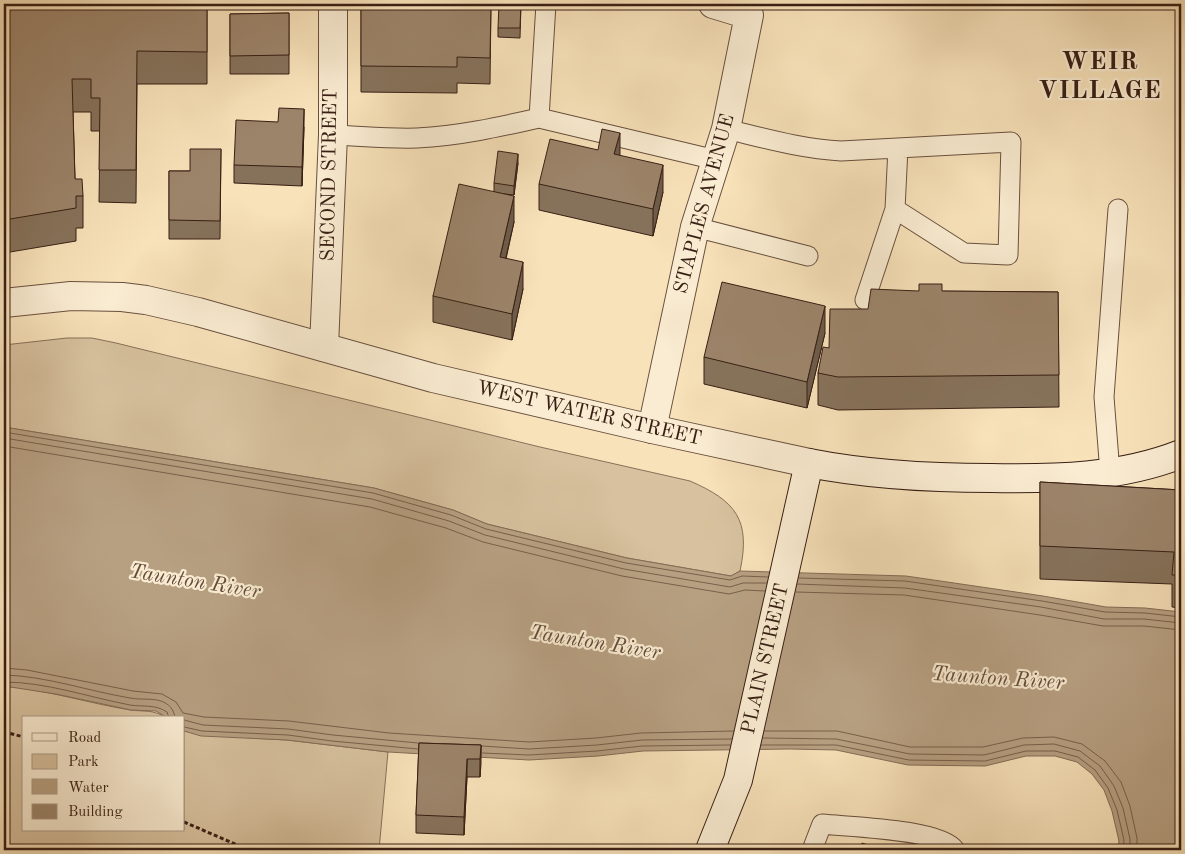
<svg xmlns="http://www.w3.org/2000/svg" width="1185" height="854" font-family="'Old Standard TT',serif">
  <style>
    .green { fill: #d7c19e; stroke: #887059 }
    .water { fill: #b7a082; stroke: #846c56 }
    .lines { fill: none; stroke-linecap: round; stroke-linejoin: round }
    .shore { stroke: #78604b; stroke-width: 1 }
    .service-casing { stroke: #68503e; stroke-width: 21 }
    .minor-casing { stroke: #68503e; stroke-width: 30 }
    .tertiary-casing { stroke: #68503e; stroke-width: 30 }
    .secondary-casing { stroke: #381f14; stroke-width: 30 }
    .path { stroke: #381f14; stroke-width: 3; stroke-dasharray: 4 2.5; stroke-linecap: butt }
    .service { stroke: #faecd2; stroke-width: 19 }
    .minor { stroke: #faecd2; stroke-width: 28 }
    .tertiary { stroke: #faecd2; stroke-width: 28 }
    .secondary { stroke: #faecd2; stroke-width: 28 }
    .wall { fill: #86725b; stroke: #381f14 }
    .shaded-wall { fill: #6d5c4a; stroke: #381f14 }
    .building { fill: #9c846a; stroke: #381f14 }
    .labels { text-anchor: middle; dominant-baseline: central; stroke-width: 4.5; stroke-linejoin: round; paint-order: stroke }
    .street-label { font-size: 20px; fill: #381f14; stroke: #faecd2 }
    .water-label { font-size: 21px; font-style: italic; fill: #644c3a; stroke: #faecd2 }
    .district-label { font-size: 25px; font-weight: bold; letter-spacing: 1px; fill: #381f14; stroke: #faecd2 }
  </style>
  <rect width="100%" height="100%" fill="#f8e2ba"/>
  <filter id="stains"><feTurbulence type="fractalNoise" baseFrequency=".004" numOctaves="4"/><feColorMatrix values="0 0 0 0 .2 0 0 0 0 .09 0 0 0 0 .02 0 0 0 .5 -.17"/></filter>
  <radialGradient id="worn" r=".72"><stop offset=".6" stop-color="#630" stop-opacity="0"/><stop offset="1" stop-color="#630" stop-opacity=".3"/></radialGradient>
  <path class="green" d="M67,338H92L116,343L540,447L690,481C736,501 751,520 740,571L731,576L627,558L487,524L453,510L374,488L4,427V345Z
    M4,686C47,690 88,703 130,710C146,712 152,709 167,718H24V830H184V731L250,738L287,740L388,752L379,850H332L259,846L245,850H164L156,846H4Z"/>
  <path class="water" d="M4,427L374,488L453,510L487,524L627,558L731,576L740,571L906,576L1043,596L1106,607L1145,608L1181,612V850H1118L1119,841L1112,811L1104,790L1092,774L1077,762L1055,756H1026L985,766L908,765L836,750L790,749L643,751L598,756L529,760L388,752L287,740L201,736L184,731V718H167L156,711L131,710L56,694L4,686Z"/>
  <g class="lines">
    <path class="shore" d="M4,432L373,493L451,515L486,529L626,563L730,580L742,576L768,577
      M4,438L372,499L449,521L485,535L624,569L730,587L743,583H767
      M4,446L370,507L446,528L483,542L622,576L729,594L745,590L765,591
      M799,578L905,581L1042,601L1105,612L1145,613L1181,617
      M797,584L905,588L1041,607L1104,619H1144L1181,623
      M796,592L904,595L1040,615L1103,626H1144L1181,630
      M4,668L27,670L133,691L162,694L176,702L183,713L204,717L289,721L389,733L529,742L596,738L641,733L734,731
      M4,675C46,676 88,691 130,698C140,700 152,698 161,701C169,704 174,709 175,718
      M4,682C46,682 88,697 130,705C143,707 155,704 167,712L169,718
      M184,720L203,725L288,729L333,735L418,743
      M184,727L202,731L288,735L332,741L418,749
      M764,731H837L910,747H983L1023,738L1054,737L1082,744L1105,761L1121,782L1130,806L1137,838V850
      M763,738L836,739L910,754L984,755L1024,745L1054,744L1080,751L1100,766L1114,786L1123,808L1130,839V850
      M761,745H836L909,760L985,761L1026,751H1055L1078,757L1095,770L1108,788L1117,810L1124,840L1123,850
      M482,746L529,749L597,745L642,740L732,739
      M482,753L529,755L597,751L642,746L730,745"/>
    <g class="service-casing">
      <path id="service" d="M546,4L539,118L716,160
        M726,129C764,138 802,149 841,151L1011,142L1008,255L964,253L895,209
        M333,135C361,136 389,139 417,138C459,136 499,127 539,118
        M695,227L808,256
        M865,300L895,209L898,148
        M1110,473L1104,397L1118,209
        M812,850L822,824C850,827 941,829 955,850"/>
    </g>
    <g class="minor-casing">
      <path id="minor" d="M324,347L333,135V4
        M652,429L695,227L726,129L749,15L713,4"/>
    </g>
    <g class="tertiary-casing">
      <path id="tertiary" d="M4,303L71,296L122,297L146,300L198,312L433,378L652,429L809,463"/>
    </g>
    <g class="secondary-casing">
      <path id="secondary" d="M710,850L738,780L809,463C870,475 930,478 991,478C1055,479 1120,478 1181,454"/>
    </g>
    <path class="path" d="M4,732L24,737
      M184,822L249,850"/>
    <use href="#service" class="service"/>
    <use href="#minor" class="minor"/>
    <use href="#tertiary" class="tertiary"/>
    <use href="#secondary" class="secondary"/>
  </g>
  <path class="wall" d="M4,4H207V84H137L136,203L99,202L100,131H91V112H73L75,179L83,196V228H76V241L4,253Z
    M361,4H491L490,84L457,83V93L361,92Z
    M521,4L520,38L498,37V28Z
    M289,13V74H230V14Z
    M278,122L304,127L302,186L234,183V165Z
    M221,149L220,239H169V171H190Z
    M620,156L663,192L653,236L539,210V184Z
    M518,163L514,195L504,194L514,222L506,259L523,289L512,340L433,322V296L494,192V183Z
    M919,291L1058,292L1059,407L838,410L818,405V373L829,348Z
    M825,333L807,408L704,384V357Z
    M1040,482L1181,490V608L1172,607V584L1040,579Z
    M419,743L481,745L480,777H467L464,835L416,833V815Z"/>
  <path class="shaded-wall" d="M304,109V127L302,186V167Z
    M620,133V159L614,154Z
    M518,154V163L514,195V186Z
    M663,165V192L653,236V209Z
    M514,196V222L500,283V257Z
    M523,262V289L512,340V314Z
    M825,306V333L807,408V382Z
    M481,745V764L480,777V759Z
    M467,759V777L464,835V817Z"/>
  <path class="building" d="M4,4H207V52L137,51L136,170H99L100,98H91V79H72L75,179H82L83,196H76V208L4,220Z
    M361,4H491L490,58L457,57V67L361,66Z
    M499,4H521L520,28H498Z
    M289,13V55L230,56V14Z
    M279,108L304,109L302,167L234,165L236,120L278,122Z
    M602,129L620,133L614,154L663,165L653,209L539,184L550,139L598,150Z
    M190,149H221L220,221L169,220V171H190Z
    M498,151L518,154L514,186L494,183Z
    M459,184L514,196L500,257L523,262L512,314L433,296Z
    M722,282L825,306L807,382L704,357Z
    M919,284H942V291L1058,292L1059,375L838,377L818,373L823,347L829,348L830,309H868L871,289L919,291Z
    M1040,482L1181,490V575H1172L1174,552L1040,546Z
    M419,743L481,745L480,759H467L464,817L416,815Z
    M862,843L883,850H860Z"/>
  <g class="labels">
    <g class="street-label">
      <text transform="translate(330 175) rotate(-89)">SECOND STREET</text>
      <text transform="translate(705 204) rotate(-75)">STAPLES AVENUE</text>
      <text transform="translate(589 414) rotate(13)">WEST WATER STREET</text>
      <text transform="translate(766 659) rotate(-77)">PLAIN STREET</text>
    </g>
    <g class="water-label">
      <text transform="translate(195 582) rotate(9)">Taunton River</text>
      <text transform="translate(595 643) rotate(9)">Taunton River</text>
      <text transform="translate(998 679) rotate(4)">Taunton River</text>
    </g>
    <g class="district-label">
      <text x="1100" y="62">WEIR<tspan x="1100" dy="29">VILLAGE</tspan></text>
    </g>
  </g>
  <rect width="1185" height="854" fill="none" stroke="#f8e2ba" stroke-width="20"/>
  <rect x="5" y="5" width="1175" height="844" fill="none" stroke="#381f14" stroke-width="2.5"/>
  <rect x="10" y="10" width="1165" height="834" fill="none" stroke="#381f14"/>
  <rect x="22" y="716" width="162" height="115" fill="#faecd2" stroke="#ac9a86"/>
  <rect x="32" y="733" width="25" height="8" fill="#faecd2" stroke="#ac9a86"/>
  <text x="68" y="742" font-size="15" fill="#381f14">Road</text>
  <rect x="32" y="754" width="25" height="15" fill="#d7c19e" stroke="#ac9a86"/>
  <text x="68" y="766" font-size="15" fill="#381f14">Park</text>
  <rect x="32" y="779" width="25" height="15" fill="#b7a082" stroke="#ac9a86"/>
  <text x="68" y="792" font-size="15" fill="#381f14">Water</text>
  <rect x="32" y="804" width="25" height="15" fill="#9c846a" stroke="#ac9a86"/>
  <text x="68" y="816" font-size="15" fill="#381f14">Building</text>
  <rect width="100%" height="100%" filter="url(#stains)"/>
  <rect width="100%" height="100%" fill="url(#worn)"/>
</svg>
